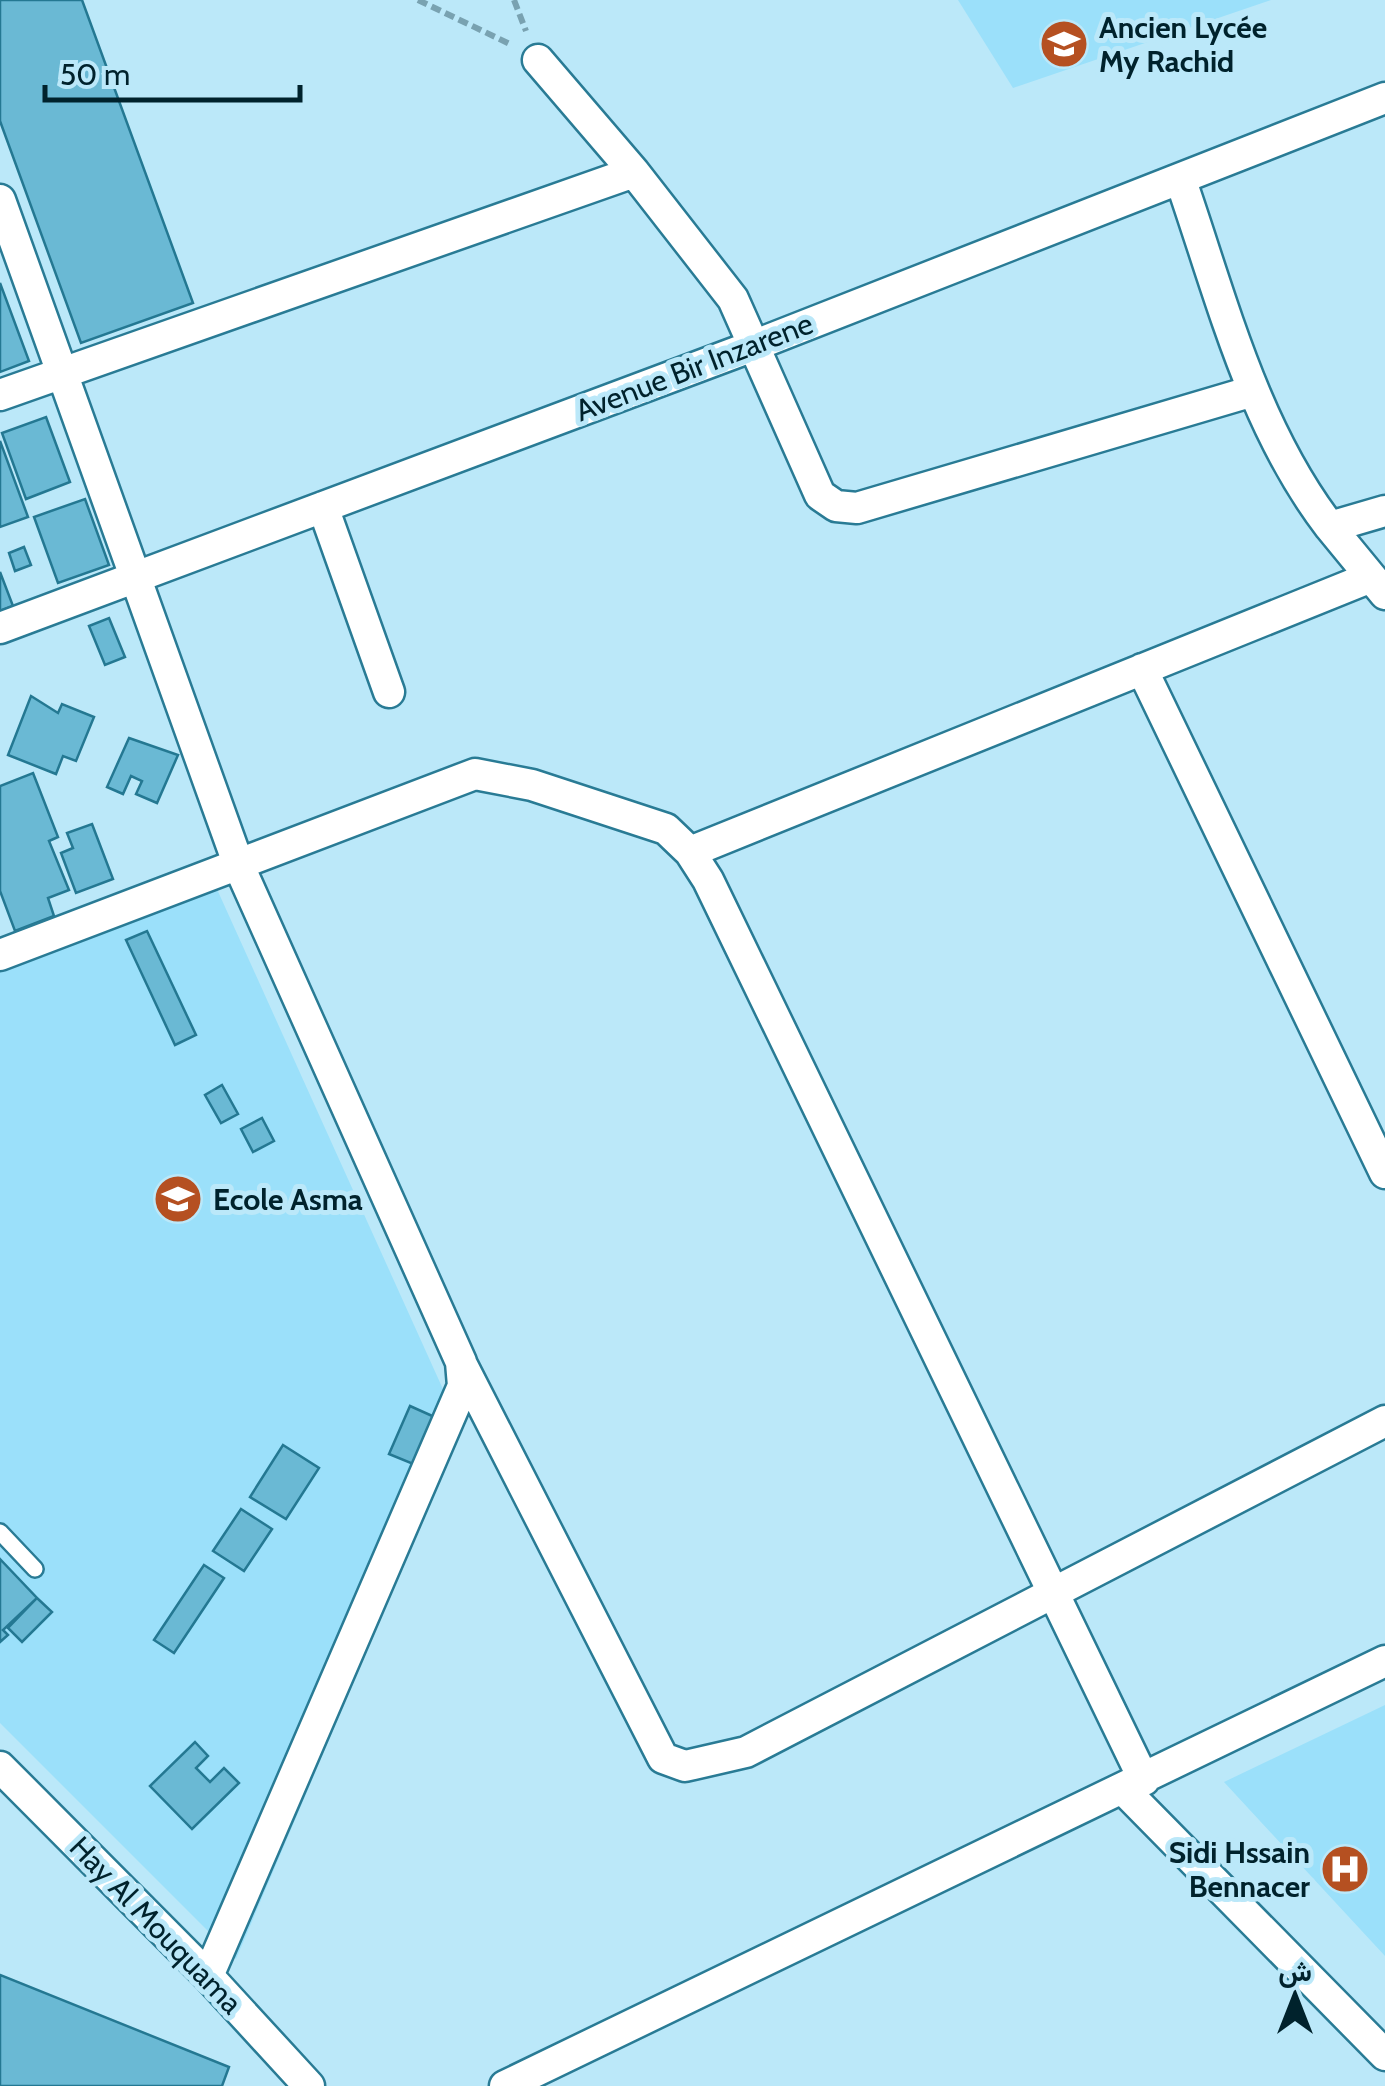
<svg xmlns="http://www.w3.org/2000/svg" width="1385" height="2086" font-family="Cabin,Vazirmatn,sans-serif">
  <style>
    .built { fill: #9be0fa }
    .building { fill: #6ab9d4; stroke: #247892; stroke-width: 2.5 }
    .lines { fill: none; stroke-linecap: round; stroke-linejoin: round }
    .lane-casing { stroke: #297b95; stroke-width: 20 }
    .street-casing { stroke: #297b95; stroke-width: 35 }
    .path { stroke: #79a2b1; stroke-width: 6; stroke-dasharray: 10 5; stroke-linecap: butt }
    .lane { stroke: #fff; stroke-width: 15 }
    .street { stroke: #fff; stroke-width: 30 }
    .labels { text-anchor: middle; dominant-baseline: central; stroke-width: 10; stroke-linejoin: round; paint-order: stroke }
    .poi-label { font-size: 30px; font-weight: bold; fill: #00222c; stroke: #bbe8f9; text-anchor: start }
    .street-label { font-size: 30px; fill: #00222c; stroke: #bbe8f9 }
  </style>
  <rect width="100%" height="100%" fill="#bbe8f9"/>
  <path class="built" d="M958,0H1271L1013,88Z
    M216,887L461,1429L236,1959L0,1723V969Z
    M1385,1705V1956L1224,1782Z"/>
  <path class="building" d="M0,0H82L193,303L81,343L0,121Z
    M0,283L29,361L0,372Z
    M46,417L70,482L26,499L2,433Z
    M0,441L28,517L0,527Z
    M85,499L109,565L58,583L34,517Z
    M24,547L31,565L15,571L9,553Z
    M0,572L13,606L0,611Z
    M109,618L125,657L105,665L89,626Z
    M31,696L58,713L62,704L94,717L76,761L63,756L56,774L8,755Z
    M129,738L178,755L157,803L136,794L142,781L131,776L123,794L107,787Z
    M33,773L58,837L49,841L69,890L48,898L54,916L15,931L0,891V786Z
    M92,824L113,879L76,893L61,853L73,848L67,833Z
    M147,931L196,1035L175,1045L126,940Z
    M222,1085L238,1114L221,1123L205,1095Z
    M262,1118L274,1141L253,1152L241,1129Z
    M410,1406L439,1419L418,1466L389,1454Z
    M283,1445L319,1468L286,1519L250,1497Z
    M241,1509L272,1529L244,1571L213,1551Z
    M0,1559L37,1598L3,1630L8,1635L0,1642Z
    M204,1565L224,1578L174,1653L154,1640Z
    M37,1598L52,1612L22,1642L8,1628Z
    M195,1742L208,1756L196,1768L210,1782L224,1768L239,1783L192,1829L150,1786Z
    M0,1975L229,2067L222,2086H0Z"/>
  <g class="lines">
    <g class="lane-casing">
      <path id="lane" d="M0,1532L35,1569"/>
    </g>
    <g class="street-casing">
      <path id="street" d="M538,60L634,172L733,299L820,495L836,506L857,508L1253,391
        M1181,181C1222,300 1253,427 1330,527L1385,511
        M0,200L239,866L461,1362L463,1386L208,1976
        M0,395L634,172
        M323,507L389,692
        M1330,527L1385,594
        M0,628L753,346L1385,98
        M1142,669L1385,1173
        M690,852L1371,577
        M0,955L475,774L532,785L666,829L690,852L708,880L1144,1780
        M462,1365L663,1758L685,1766L746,1752L1385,1421
        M0,1767L208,1976L309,2086
        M1124,1790L1385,2055
        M505,2086L1385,1661"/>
    </g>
    <path class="path" d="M418,0L512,45
      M514,0L526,31"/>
    <use href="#lane" class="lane"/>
    <use href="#street" class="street"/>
  </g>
  <defs>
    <g id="school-disc" transform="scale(2.5)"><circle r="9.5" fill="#b55021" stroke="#bbe8f9"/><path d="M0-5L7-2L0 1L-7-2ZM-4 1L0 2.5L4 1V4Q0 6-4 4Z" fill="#fff"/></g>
    <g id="university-disc" transform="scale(2.5)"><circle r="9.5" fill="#b55021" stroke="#bbe8f9"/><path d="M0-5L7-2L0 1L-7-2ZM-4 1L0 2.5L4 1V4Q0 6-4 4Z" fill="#fff"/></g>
    <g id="hospital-disc" transform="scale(2.5)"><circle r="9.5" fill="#b55021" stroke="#bbe8f9"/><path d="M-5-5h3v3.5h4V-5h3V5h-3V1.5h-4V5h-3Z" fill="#fff"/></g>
  </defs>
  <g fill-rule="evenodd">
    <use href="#school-disc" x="1064" y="44"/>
    <use href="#university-disc" x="178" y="1199"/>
    <use href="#hospital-disc" x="1345" y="1869"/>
  </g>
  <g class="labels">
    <g class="poi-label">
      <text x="1099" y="27">Ancien Lycée<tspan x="1099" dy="34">My Rachid</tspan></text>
      <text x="213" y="1199">Ecole Asma</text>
      <text x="1310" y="1852" text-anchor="end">Sidi Hssain<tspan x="1310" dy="34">Bennacer</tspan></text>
    </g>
    <g class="street-label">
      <text transform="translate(694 367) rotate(-21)">Avenue Bir Inzarene</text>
      <text transform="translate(156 1925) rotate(46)">Hay Al Mouquama</text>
    </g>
  </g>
  <g transform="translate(1295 1996)" stroke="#bbe8f9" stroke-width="8" paint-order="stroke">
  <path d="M0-8L18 38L0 25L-18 38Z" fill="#00222c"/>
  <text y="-15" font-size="28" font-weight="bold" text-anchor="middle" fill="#00222c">ش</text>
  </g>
  <path d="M45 85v15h255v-15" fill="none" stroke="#00222c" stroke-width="5"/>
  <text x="60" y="85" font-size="30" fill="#00222c" stroke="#bbe8f9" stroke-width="8" paint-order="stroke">50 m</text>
</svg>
